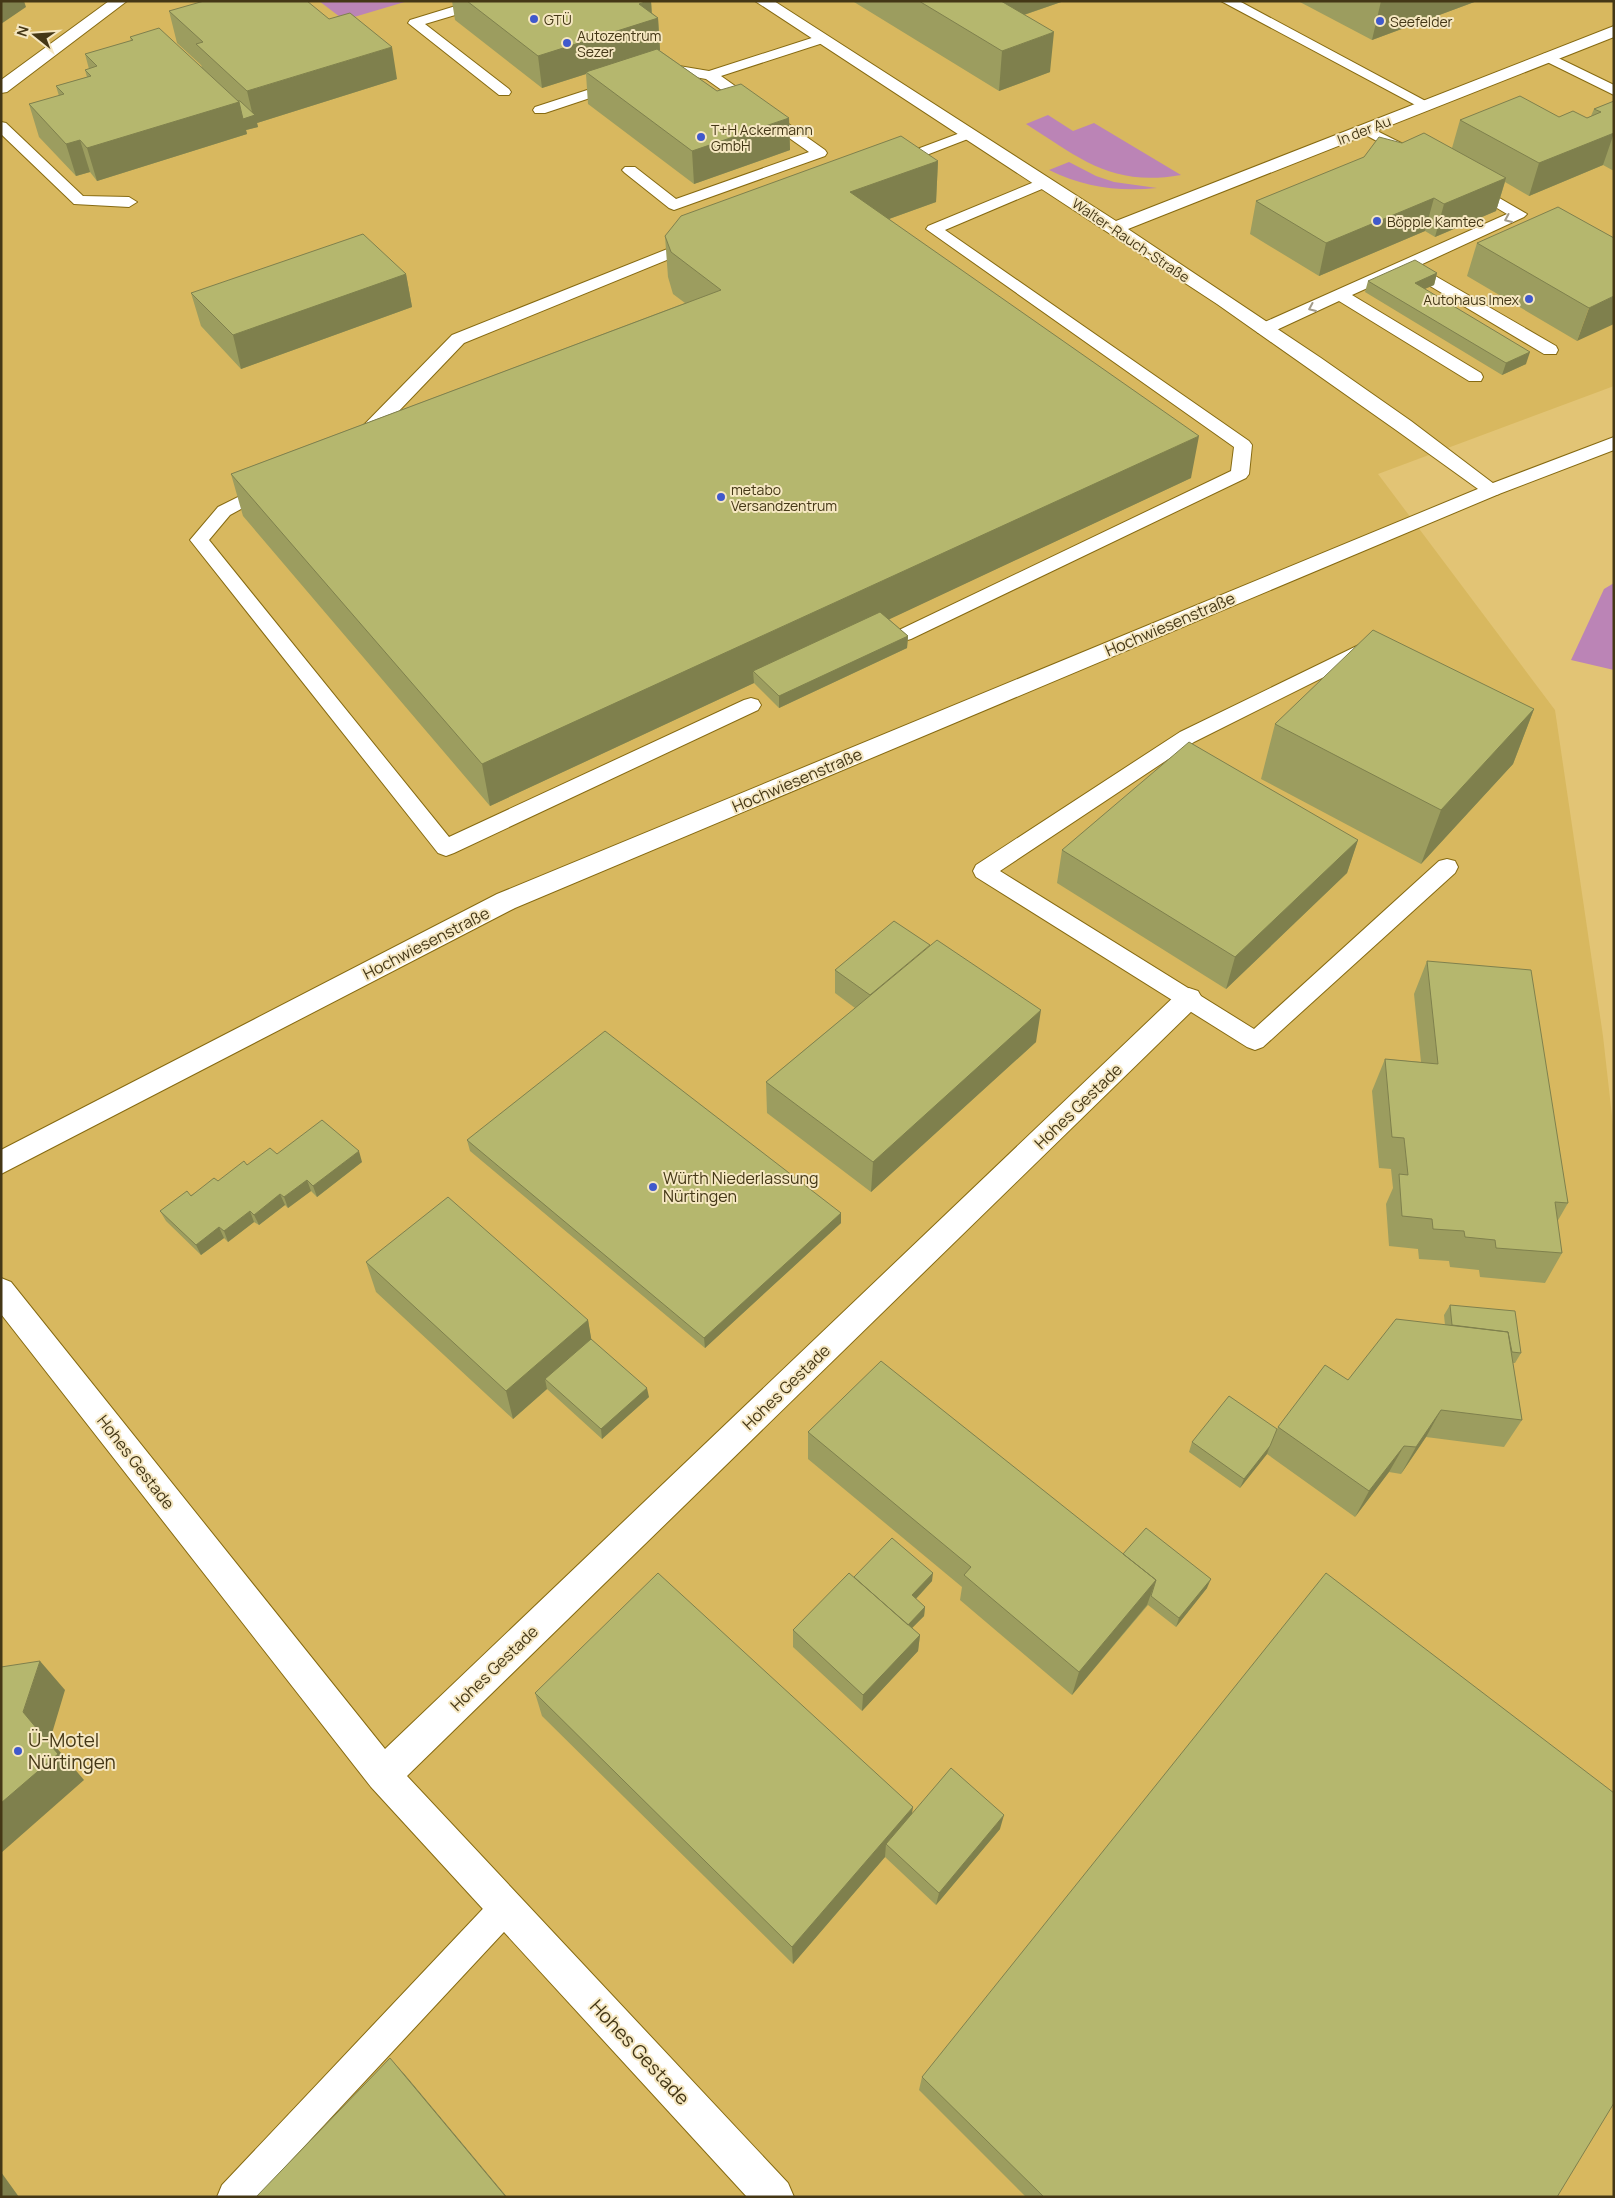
<svg xmlns="http://www.w3.org/2000/svg" width="1615" height="2198" font-family="Manrope,sans-serif">
  <style>
    .built { fill: #d8b85f }
    .green { fill: #bb84b6 }
    .lines { fill: none; stroke-linecap: round; stroke-linejoin: round }
    .lane-casing { stroke: #866a11; stroke-width: 2 }
    .street-casing { stroke: #866a11; stroke-width: 2 }
    .secondary-casing { stroke: #866a11; stroke-width: 2 }
    .lane { fill: #fff; fill-rule: evenodd }
    .street { fill: #fff; fill-rule: evenodd }
    .secondary { fill: #fff; fill-rule: evenodd }
    .wall { fill: #9c9d5f }
    .shaded-wall { fill: #7f804d }
    .building { fill: #b5b76e; stroke: #7f804d }
    .oneway { stroke: #a29b8a }
    .poi-dot { fill: #4059cc; stroke: #f5e7c1; stroke-width: 2 }
    .labels { text-anchor: middle; dominant-baseline: central; stroke-width: 4; stroke-linejoin: round; paint-order: stroke }
    .far-poi-label { font-size: 14px; fill: #443716; stroke: #f5e7c1; text-anchor: start }
    .far-street-label { font-size: 14px; fill: #443716; stroke: #f5e7c1 }
    .street-label { font-size: 16px; fill: #443716; stroke: #f5e7c1 }
    .poi-label { font-size: 16px; fill: #443716; stroke: #f5e7c1; text-anchor: start }
    .near-poi-label { font-size: 19px; fill: #443716; stroke: #f5e7c1; text-anchor: start }
    .near-street-label { font-size: 19px; fill: #443716; stroke: #f5e7c1 }
  </style>
  <rect width="100%" height="100%" fill="#e2c475"/>
  <path class="built" d="M1,1H1614V386L1378,474L1555,710L1603,1036L1614,1134V2197H1Z"/>
  <path class="green" d="M319,1H408L344,20Z
    M1048,115L1073,131L1094,123L1181,175C1112,187 1081,159 1026,124Z
    M1069,162L1096,176L1114,182L1157,188C1118,192 1084,187 1049,170Z
    M1614,583V670L1571,660L1604,589Z"/>
  <g class="lines">
    <g class="lane-casing">
      <path id="lane" d="M472,1H494L492,4L425,24L509,89L511,92L509,95H499L408,23L410,20Z
        M1221,1H1239L1433,105L1426,109L1421,108Z
        M821,35L826,36L828,39L826,42L721,76L825,150L827,153L825,156L674,210L669,208L625,173L622,170L625,167H635L676,199L809,152L706,79L668,72L657,75L650,71L652,68L667,64L709,71Z
        M1548,53L1614,85V95L1543,60L1541,57L1543,54Z
        M618,80L623,81L625,84L623,87L545,113H535L533,110L535,107Z
        M1,122L6,123L83,196L129,197L137,202L129,207L74,204L1,134Z
        M1365,125L1413,149L1415,152L1413,155H1403L1360,132L1358,129L1360,126Z
        M968,130L973,131L975,134L973,137L898,166H888L886,163L888,160Z
        M1044,178L1052,183L1049,186L945,230L1249,441L1252,445L1249,474L1246,478L911,639L904,641L897,639L894,635L897,631L1231,471L1234,447L926,229L928,226Z
        M1470,181L1527,214L1524,217L1418,266L1556,346L1558,350L1556,354H1544L1405,271L1352,295L1481,373L1483,377L1481,381H1469L1339,301L1270,333H1258L1256,329L1258,325L1507,214L1465,189L1462,186Z
        M695,238L703,243L701,246L464,343L374,437L361,442L355,441L352,437L452,335Z
        M268,482L274,483L277,487L274,491L230,515L209,540L449,837L744,700L751,698L758,700L761,705L758,710L454,853L446,856L438,853L190,540L218,507Z
        M1365,642L1379,646L1382,651L1379,656L1372,657L1366,656L1194,742L1000,871L1254,1029L1439,861L1447,859L1455,861L1458,867L1455,873L1263,1047L1255,1050L1247,1047L976,877L973,871L976,865L1180,732Z
        M506,1891L517,1896L522,1907L517,1918L257,2197H217L222,2185L495,1896Z"/>
    </g>
    <g class="street-casing">
      <path id="street" d="M109,1H127L7,92L1,93V80Z
        M755,1H774L1116,221L1614,26V37L1128,229L1321,358L1411,421L1502,490L1499,494L1492,496L1485,494L1396,430L1217,304Z
        M1189,988L1198,991L1202,998L1198,1005L407,1776L788,2183L794,2197H747L371,1787L1,1314V1278L11,1282L385,1749L1180,991Z"/>
    </g>
    <g class="secondary-casing">
      <path id="secondary" d="M1614,437V450L1499,494L515,908L1,1174V1150L497,894L1485,486Z"/>
    </g>
    <use href="#lane" class="lane"/>
    <use href="#street" class="street"/>
    <use href="#secondary" class="secondary"/>
  </g>
  <path class="wall" d="M452,1H651L652,13L658,18L660,50H659L717,91L789,118L790,150L694,184L588,104L586,74L542,88L455,20Z
    M854,1H1064L1024,15L1050,72L999,91L854,2Z
    M1298,1H1477L1372,40Z
    M169,11L397,79L257,123L258,127L246,130L247,134L97,181L90,172L76,176L39,137L29,104L59,96L56,86L87,77L85,70L89,69L85,54L131,41L130,37L202,67L201,65L177,43Z
    M1614,101V171L1603,165L1529,196L1505,182L1496,211L1435,237L1425,231L1319,276L1250,234L1256,201L1402,143L1452,148L1460,120L1559,117L1587,118L1591,116L1594,109Z
    M938,161L936,202L889,219L1191,478L889,619L908,636L907,648L779,708L754,683L490,806L243,516L231,474L685,303L673,294L668,277L665,236Z
    M1614,238L1577,341L1467,276L1477,243Z
    M1437,273L1434,285L1424,289L1526,364L1502,375L1365,292L1368,281Z
    M406,274L412,307L241,369L201,326L191,293Z
    M1534,709L1513,764L1421,864L1261,779L1275,724Z
    M1358,840L1347,873L1226,989L1057,883L1062,850Z
    M1427,961L1568,1203L1557,1222L1562,1253L1545,1283L1480,1277L1479,1270L1450,1267L1449,1261L1419,1259L1418,1249L1389,1246L1386,1204L1393,1188L1391,1169L1379,1168L1372,1091L1385,1059L1421,1062L1414,994Z
    M835,970L1036,1042L871,1192L767,1113L766,1082L855,1008L835,993Z
    M467,1140L841,1213V1223L705,1348L470,1151Z
    M277,1154L362,1162L317,1197L311,1191L288,1208L285,1205L259,1225L254,1222L228,1242L224,1238L201,1255L166,1221L160,1211L218,1181L247,1165Z
    M366,1262L588,1320L591,1339L649,1397L602,1439L547,1389L513,1419L376,1292Z
    M1450,1305L1521,1353L1515,1363H1513L1522,1420L1504,1447L1426,1437L1401,1474L1389,1472L1355,1517L1267,1454L1240,1488L1189,1452L1192,1442L1277,1429L1278,1427L1348,1380L1445,1325L1444,1315Z
    M808,1432L1123,1554L1207,1588L1176,1627L1148,1605L1072,1695L960,1600L962,1587L808,1459Z
    M854,1577L932,1581L916,1599L925,1607L924,1616L912,1628L920,1635L918,1651L862,1711L793,1647V1630Z
    M535,1693L912,1814L1000,1829L936,1905L885,1857L793,1964L542,1716Z
    M922,2077L1557,2197H1026L919,2090Z"/>
  <path class="shaded-wall" d="M1,1H24L26,7L1,24Z
    M648,1H651L652,20L658,18L660,50L587,73L586,72V74L542,88L538,56L639,4Z
    M982,1H1064L980,30Z
    M1381,1H1477L1372,40Z
    M1054,32L1050,72L999,91L1002,51Z
    M392,47L397,79L257,123L258,127L246,130L247,134L97,181L87,148L239,102L253,116L247,91Z
    M789,118L790,150L694,184L692,151Z
    M1614,133L1603,165L1529,196L1539,163Z
    M80,140L90,172L76,176L66,144Z
    M938,161L936,202L850,233V192Z
    M1506,178L1496,211L1435,237L1444,204Z
    M1434,198L1425,231L1319,276L1326,243Z
    M1437,273L1434,285L1411,295L1415,283Z
    M406,274L412,307L241,369L233,335Z
    M1614,296V324L1577,341L1589,308Z
    M1530,352L1526,364L1502,375L1506,363Z
    M1199,436L1191,478L762,679L753,671L754,683L490,806L482,764Z
    M908,636L907,648L779,708V696Z
    M1534,709L1513,764L1421,864L1441,810Z
    M1358,840L1347,873L1226,989L1235,957Z
    M1041,1010L1036,1042L871,1192L873,1162Z
    M359,1151L362,1162L317,1197L313,1186Z
    M307,1180L311,1191L288,1208L284,1197Z
    M280,1194L285,1205L259,1225L254,1215Z
    M250,1211L254,1222L228,1242L224,1231Z
    M841,1213V1223L705,1348L704,1338Z
    M219,1227L224,1238L201,1255L196,1245Z
    M588,1320L593,1349L545,1379L547,1389L513,1419L506,1391Z
    M647,1388L649,1397L602,1439L601,1429Z
    M1441,1410L1426,1437L1401,1474L1416,1447Z
    M1270,1446L1267,1454L1240,1488L1244,1479Z
    M1404,1446L1389,1472L1355,1517L1369,1491Z
    M933,1573L932,1581L911,1604L912,1595Z
    M1211,1579L1207,1588L1176,1627L1179,1618Z
    M1156,1580L1147,1605L1072,1695L1079,1672Z
    M925,1607L924,1616L902,1638L903,1630Z
    M920,1635L918,1651L862,1711L863,1695Z
    M40,1661L65,1690L50,1740L84,1780L1,1853V1803L23,1712Z
    M913,1807L910,1827L886,1844L885,1857L793,1964L792,1947Z
    M1004,1815L1000,1829L936,1905L939,1893Z
    M390,2058L406,2076L507,2197H506Z
    M1,2172L19,2197H1Z"/>
  <path class="building" d="M204,1H307L329,19L350,13L392,47L247,91L196,44L203,42L169,11Z
    M467,1H648L639,4L658,18L538,56Z
    M919,1H1001L1054,32L1002,51Z
    M159,28L239,102L87,148L80,140L66,144L29,104L64,94L56,86L91,76L85,70L97,66L85,54L133,40L130,37Z
    M657,49L717,91L741,84L789,118L692,151L586,72Z
    M1520,96L1559,117L1573,111L1587,118L1601,112L1594,109L1614,101V133L1539,163L1460,120Z
    M238,101H240L255,115L243,119L239,102Z
    M1424,133L1506,178L1444,204L1434,198L1326,243L1256,201L1364,157L1379,137L1402,143Z
    M901,136L938,161L850,192L1199,436L482,764L231,474L721,290L671,252L665,236L681,216Z
    M1558,207L1614,238V296L1589,308L1477,243Z
    M363,234L406,274L233,335L191,293Z
    M1415,260L1437,273L1415,283L1530,352L1506,363L1368,281Z
    M880,612L908,636L779,696L753,671Z
    M1373,630L1534,709L1441,810L1275,724Z
    M1189,742L1358,840L1235,957L1062,850Z
    M894,921L930,945L870,995L835,970Z
    M937,940L1041,1010L873,1162L766,1082Z
    M1427,961L1531,970L1568,1203L1555,1202L1562,1253L1496,1248L1495,1240L1465,1237L1464,1231L1433,1229L1432,1219L1402,1216L1399,1174L1408,1175L1404,1138L1392,1137L1385,1059L1438,1064Z
    M605,1031L841,1213L704,1338L467,1140Z
    M322,1120L359,1151L313,1186L307,1180L284,1197L280,1194L254,1215L250,1211L224,1231L219,1227L196,1245L160,1211L187,1191L191,1196L214,1178L218,1181L244,1161L247,1165L270,1148L277,1154Z
    M448,1197L588,1320L506,1391L366,1262Z
    M1450,1305L1515,1311L1521,1353L1512,1352L1508,1332L1452,1325Z
    M1396,1319L1508,1332L1522,1420L1441,1410L1416,1447L1404,1446L1369,1491L1278,1427L1325,1365L1348,1380Z
    M591,1339L647,1388L601,1429L545,1379Z
    M881,1361L1156,1580L1079,1672L964,1575L971,1567L808,1432Z
    M1229,1396L1277,1429L1270,1446L1244,1479L1192,1442Z
    M1146,1528L1211,1579L1179,1618L1151,1596L1156,1580L1123,1554Z
    M892,1538L933,1573L912,1595L925,1607L908,1625L854,1577Z
    M658,1573L913,1807L792,1947L535,1693Z
    M849,1573L920,1635L863,1695L793,1630Z
    M1326,1573L1614,1793V2103L1557,2197H1044L922,2077Z
    M40,1661L23,1712L58,1754L1,1803V1667Z
    M951,1768L1004,1815L939,1893L886,1844Z
    M390,2058L506,2197H256Z"/>
  <defs><path id="oneway-chevron" d="M-2-3.5L2.5 0L-2 3.5" fill="none" stroke-width="1.6" stroke-linecap="round" stroke-linejoin="round" transform="scale(1.25)"/></defs>
  <g class="oneway">
    <use href="#oneway-chevron" transform="translate(1508 219) rotate(156)"/>
    <use href="#oneway-chevron" transform="translate(1312 308) rotate(156)"/>
  </g>
  <g class="poi-dot">
    <circle cx="534" cy="19" r="5"/>
    <circle cx="1380" cy="21" r="5"/>
    <circle cx="567" cy="43" r="5"/>
    <circle cx="701" cy="137" r="5"/>
    <circle cx="1377" cy="221" r="5"/>
    <circle cx="1529" cy="299" r="5"/>
    <circle cx="721" cy="497" r="5"/>
    <circle cx="653" cy="1187" r="5"/>
    <circle cx="18" cy="1751" r="5"/>
  </g>
  <g class="labels">
    <g class="far-poi-label">
      <text x="544" y="19">GTÜ</text>
      <text x="1390" y="21">Seefelder</text>
      <text x="577" y="35">Autozentrum<tspan x="577" dy="16">Sezer</tspan></text>
      <text x="711" y="129">T+H Ackermann<tspan x="711" dy="16">GmbH</tspan></text>
      <text x="1387" y="221">Böpple Kamtec</text>
      <text x="1519" y="299" text-anchor="end">Autohaus Imex</text>
      <text x="731" y="489">metabo<tspan x="731" dy="16">Versandzentrum</tspan></text>
    </g>
    <g class="far-street-label">
      <text transform="translate(1364 130) rotate(-21)">In der Au</text>
      <text transform="translate(1131 240) rotate(34)">Walter-Rauch-Straße</text>
    </g>
    <g class="street-label">
      <text transform="translate(1170 624) rotate(-23)">Hochwiesenstraße</text>
      <text transform="translate(797 780) rotate(-23)">Hochwiesenstraße</text>
      <text transform="translate(426 943) rotate(-27)">Hochwiesenstraße</text>
      <text transform="translate(1078 1106) rotate(-44)">Hohes Gestade</text>
      <text transform="translate(786 1387) rotate(-44)">Hohes Gestade</text>
      <text transform="translate(136 1462) rotate(52)">Hohes Gestade</text>
      <text transform="translate(494 1668) rotate(-44)">Hohes Gestade</text>
    </g>
    <g class="poi-label">
      <text x="663" y="1178">Würth Niederlassung<tspan x="663" dy="18">Nürtingen</tspan></text>
    </g>
    <g class="near-poi-label">
      <text x="28" y="1740">Ü-Motel<tspan x="28" dy="22">Nürtingen</tspan></text>
    </g>
    <g class="near-street-label">
      <text transform="translate(640 2052) rotate(47)">Hohes Gestade</text>
    </g>
  </g>
  <rect width="1615" height="2198" fill="none" stroke="#443716" stroke-width="5"/>
  <g transform="translate(35 35) rotate(287)" stroke="#f5e7c1" stroke-width="4" paint-order="stroke">
  <path d="M0-4L9 19L0 12L-9 19Z" fill="#443716"/>
  <text y="-8" font-size="14" font-weight="bold" text-anchor="middle" fill="#443716">N</text>
  </g>
</svg>
